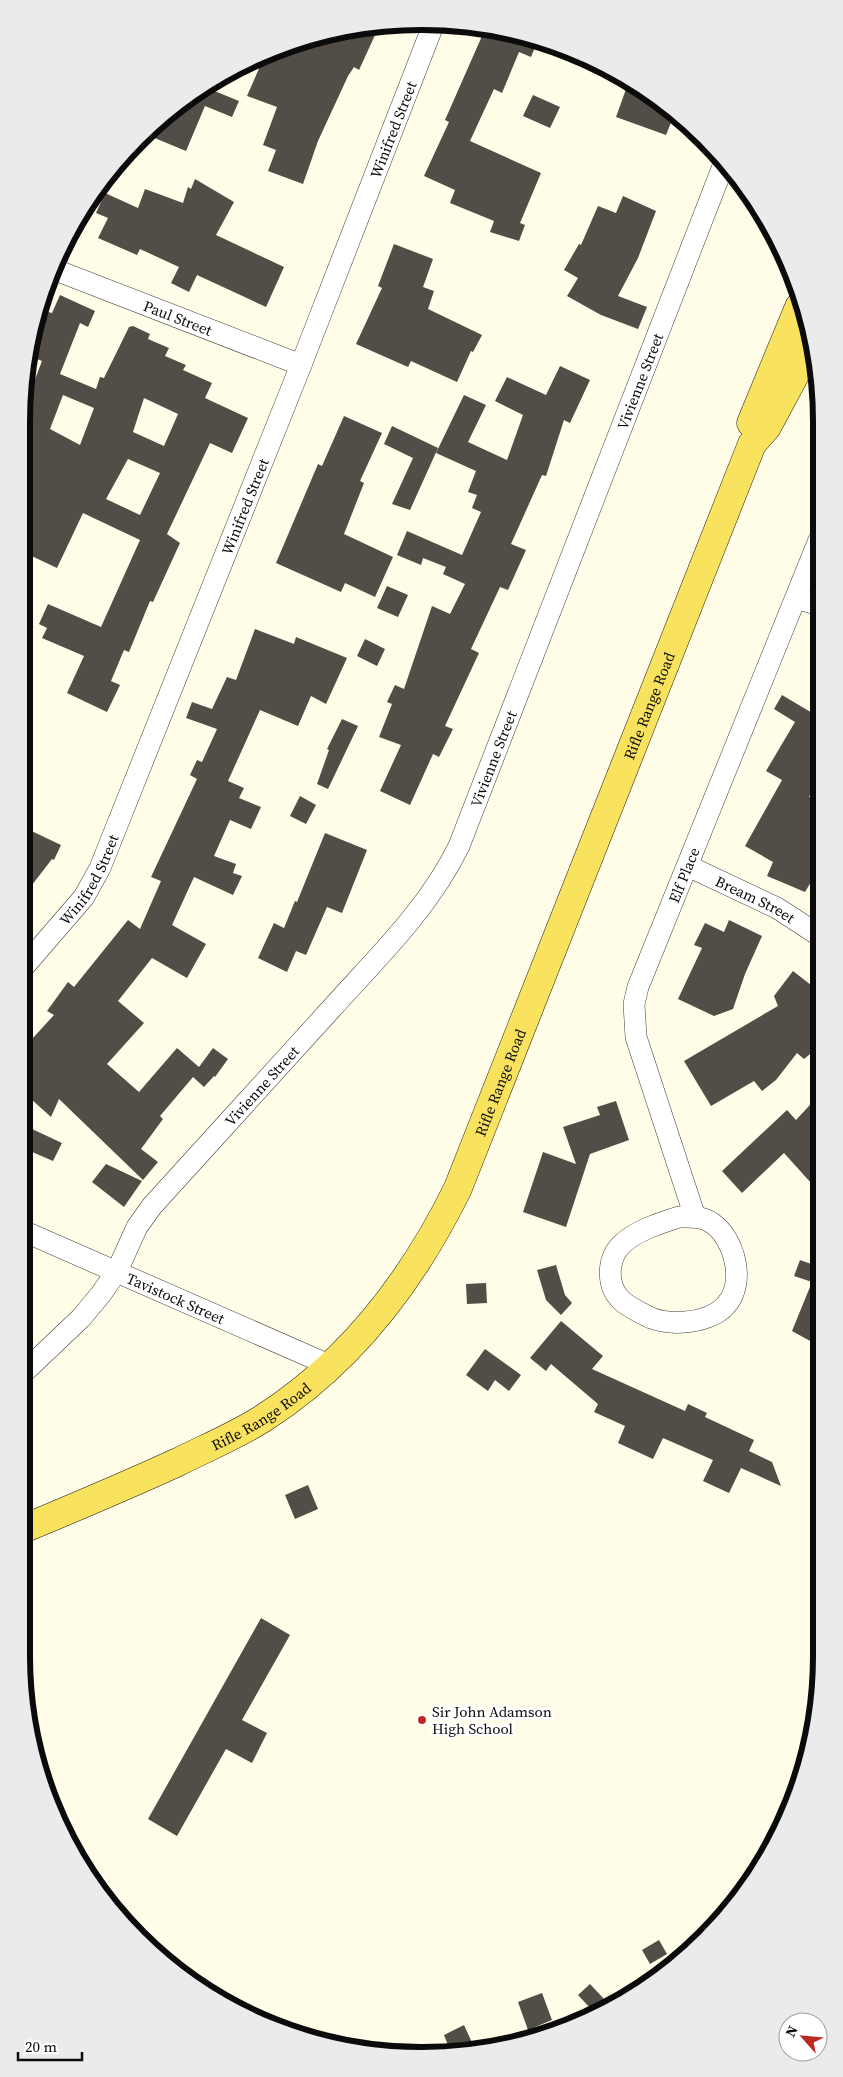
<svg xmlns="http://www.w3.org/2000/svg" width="843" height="2077" font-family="'Source Serif 4',serif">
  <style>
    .building { fill: #534d47; fill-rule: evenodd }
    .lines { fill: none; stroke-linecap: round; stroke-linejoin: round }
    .minor-casing { stroke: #3e3e3e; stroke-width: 22 }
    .major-casing { stroke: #1c1c1c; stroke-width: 29 }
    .minor { stroke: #fff; stroke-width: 21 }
    .major { stroke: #f9e25e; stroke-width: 28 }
    .poi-dot { fill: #ba2a23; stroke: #fff; stroke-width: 2 }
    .labels { text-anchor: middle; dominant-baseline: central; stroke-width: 5; stroke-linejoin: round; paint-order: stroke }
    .street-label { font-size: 15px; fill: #0b0b0b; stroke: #fff }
    .poi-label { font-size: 15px; fill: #0b0b0b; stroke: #fff; text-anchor: start }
    .rim { fill: none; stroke: #0b0b0b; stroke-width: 6 }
  </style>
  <rect width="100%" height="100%" fill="#fffde8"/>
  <path class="building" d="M363,27L376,33L359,70L354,67L348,76L318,141L303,184L268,171L276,150L263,145L277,107L247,96L265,55L307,39L317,45L321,34Z
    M482,27L538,40L531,57L519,52L502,93L494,89L470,141L541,173L520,223L525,225L519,241L490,232L494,221L450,203L455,190L424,176L449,122L445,120L482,36L489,39L480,35Z
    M217,80L212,90L239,101L232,117L205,106L186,151L145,134L178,104Z
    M629,81L644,89L674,115L666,135L616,117Z
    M533,95L560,107L550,128L523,116Z
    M195,179L234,202L216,235L284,267L266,307L197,275L189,292L171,283L179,267L140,249L137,255L98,238L108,218L96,213L105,193L138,208L145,189L183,203L188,187L191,189Z
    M623,196L656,211L638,258L618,296L647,307L638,329L601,315L567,296L578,278L564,270L579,244L581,245L598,206L616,213Z
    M394,244L433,259L423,287L434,291L428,309L482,335L473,352L471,351L457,382L411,361L408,367L356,344L382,288L378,286Z
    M60,295L95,311L88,327L80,323L60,374L96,389L100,377L104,378L129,327L133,326L150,334L148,339L169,348L165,356L186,365L183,370L212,383L205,398L248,418L232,453L210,443L167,534L180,543L153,602L150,601L129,652L124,650L111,681L120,685L107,712L67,693L84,656L42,638L47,628L39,624L48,604L101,627L140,540L83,513L57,568L21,551V422L23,411L42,361L32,357L33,352L48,312L52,313ZM63,395L94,408L80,445L50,429ZM144,398L178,414L164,446L133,432ZM128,459L160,473L140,515L106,499Z
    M560,366L590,380L570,423L564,420L546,476L542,475L511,544L526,550L508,590L500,587L471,649L479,653L445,726L453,729L439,757L433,754L410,805L380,791L401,745L379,737L392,704L387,702L395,685L404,689L432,606L450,614L465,584L443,574L446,567L423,558L421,565L397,555L407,531L462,555L481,512L472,508L477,495L468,492L476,471L436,453L464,395L486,405L468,442L507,460L523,415L495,401L507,377L546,395Z
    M344,416L382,433L360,481L364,483L344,534L393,557L375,597L345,583L341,592L276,563L318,464L322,466Z
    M392,426L438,448L410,510L392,504L413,458L384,444Z
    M387,586L408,595L398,617L377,608Z
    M255,629L294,644L296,637L347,658L326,704L311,696L298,726L260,710L228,781L244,788L239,798L261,807L251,829L230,820L214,856L236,864L233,873L242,876L233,895L194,877L172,925L206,944L187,978L152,958L118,1001L144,1023L107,1064L139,1092L177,1048L199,1067L213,1048L228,1059L215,1077L214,1076L204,1087L193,1077L160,1116L163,1119L141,1149L158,1162L143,1180L59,1099L51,1117L21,1090V1051L54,1015L47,1011L68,982L74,987L128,920L140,929L161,881L151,877L197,779L190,775L197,760L202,762L217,729L186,718L192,702L212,709L227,677L236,680Z
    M365,639L385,649L377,666L357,656Z
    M782,695L819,717V779L809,797L819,799L820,867L805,892L767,876L773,862L745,846L782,780L766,771L795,722L774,709Z
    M342,719L358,726L328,789L317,784L329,750L327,749Z
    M300,796L316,805L306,824L290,816Z
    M21,826L61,845L54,860L52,859L32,885L21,877Z
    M325,833L367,850L342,913L327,907L306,955L296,951L287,972L258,958L274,923L284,928L295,901L297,902Z
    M729,920L762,936L745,974L733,1009L714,1016L678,999L702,948L694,945L705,923L724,932Z
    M793,971L820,992V1046L804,1059L797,1053L776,1080L762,1091L754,1081L711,1106L684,1061L778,1006L774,996Z
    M820,1094L821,1194L784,1153L742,1193L722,1171L787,1110L796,1120Z
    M616,1101L629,1140L590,1154L566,1227L523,1212L543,1152L576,1164L563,1127L600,1115L597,1107Z
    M32,1129L62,1143L53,1161L23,1148Z
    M106,1164L142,1181L124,1207L92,1182Z
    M800,1260L817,1266L821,1263V1347L792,1331L812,1282L794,1276Z
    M556,1265L565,1295L572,1303L561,1315L546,1300L537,1270Z
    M486,1283L487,1303L467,1304L466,1284Z
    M561,1321L603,1356L592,1369L685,1411L688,1404L707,1413L705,1417L754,1440L749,1451L772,1462L781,1486L741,1468L729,1493L703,1481L713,1460L663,1438L653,1459L618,1443L625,1426L594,1412L598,1404L551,1364L546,1371L530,1358Z
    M485,1349L521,1375L509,1391L495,1380L488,1391L466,1375Z
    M308,1485L318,1509L295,1519L285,1495Z
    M261,1618L290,1635L242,1720L267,1733L252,1763L226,1749L177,1836L148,1819Z
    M659,1940L667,1954L650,1964L642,1950Z
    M590,1984L604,1999L592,2010L578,1995Z
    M542,1993L552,2020L528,2030L518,2002Z
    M464,2025L475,2049L450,2050L444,2035Z"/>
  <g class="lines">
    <g class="minor-casing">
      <g id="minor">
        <path id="s1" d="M53,269L301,365"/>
        <path d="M796,598L819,605"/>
        <path id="s2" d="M688,866L777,908L820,936"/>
        <path id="s3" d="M21,970L84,897L100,868L301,365L434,23"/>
        <path d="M679,1217C690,1217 702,1216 712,1223C735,1239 746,1283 726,1305C717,1316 699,1321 685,1322C674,1323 662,1322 651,1318C641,1313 630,1308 622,1301C606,1286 607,1260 621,1245C635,1231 660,1223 679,1217Z"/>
        <path id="s4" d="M695,1217L636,1037L634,1004L638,987L819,540"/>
        <path id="s5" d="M21,1230L329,1365"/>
        <path id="s6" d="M21,1375L81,1318L101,1294L117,1271L137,1227L152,1206C212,1140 271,1075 331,1009C377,958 429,908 459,846L725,161"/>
      </g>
    </g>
    <g class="major-casing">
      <g id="major">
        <path d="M751,423L799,307"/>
        <path id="s7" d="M21,1530C73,1508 126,1486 178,1462C206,1448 235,1436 262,1419C350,1363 413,1280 458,1188L752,444L767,427L811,345"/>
      </g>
    </g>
    <use href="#minor" class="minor"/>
    <use href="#major" class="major"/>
  </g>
  <circle class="poi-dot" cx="422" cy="1720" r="5"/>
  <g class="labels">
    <g class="street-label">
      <text stroke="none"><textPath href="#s3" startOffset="924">Winifred Street</textPath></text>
      <text stroke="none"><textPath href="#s1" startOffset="134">Paul Street</textPath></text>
      <text stroke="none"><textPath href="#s6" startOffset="1189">Vivienne Street</textPath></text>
      <text stroke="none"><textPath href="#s3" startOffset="519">Winifred Street</textPath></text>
      <text stroke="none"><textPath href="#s7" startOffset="1091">Rifle Range Road</textPath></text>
      <text stroke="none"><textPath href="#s6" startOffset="784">Vivienne Street</textPath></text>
      <text stroke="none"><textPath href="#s4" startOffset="361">Elf Place</textPath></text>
      <text stroke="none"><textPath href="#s3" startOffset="114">Winifred Street</textPath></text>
      <text stroke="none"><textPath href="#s2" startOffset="75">Bream Street</textPath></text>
      <text stroke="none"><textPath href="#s7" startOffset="686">Rifle Range Road</textPath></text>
      <text stroke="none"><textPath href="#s6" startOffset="379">Vivienne Street</textPath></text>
      <text stroke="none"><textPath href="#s5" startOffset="169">Tavistock Street</textPath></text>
      <text stroke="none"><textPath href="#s7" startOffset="266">Rifle Range Road</textPath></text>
    </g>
    <g class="poi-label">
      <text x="432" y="1711">Sir John Adamson<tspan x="432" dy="17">High School</tspan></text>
    </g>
  </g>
  <path d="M0 0H843V2077H0ZM421 30H422A391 391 0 0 1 813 421V1656A391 391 0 0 1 422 2047H421A391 391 0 0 1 30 1656V421A391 391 0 0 1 421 30Z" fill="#ebebeb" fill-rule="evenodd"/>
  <path class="rim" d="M421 30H422A391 391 0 0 1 813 421V1656A391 391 0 0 1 422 2047H421A391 391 0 0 1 30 1656V421A391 391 0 0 1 421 30Z"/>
  <g transform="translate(803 2037) rotate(297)"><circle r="24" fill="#ffffff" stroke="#9d9d9d"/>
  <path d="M0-4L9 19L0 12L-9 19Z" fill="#ba2a23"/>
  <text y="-8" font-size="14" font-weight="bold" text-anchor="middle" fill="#0b0b0b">N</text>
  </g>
  <path d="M18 2052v8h64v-8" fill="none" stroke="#0b0b0b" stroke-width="2.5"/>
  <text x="25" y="2052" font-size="15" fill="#0b0b0b" stroke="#ffffff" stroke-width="4" paint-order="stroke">20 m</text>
</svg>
